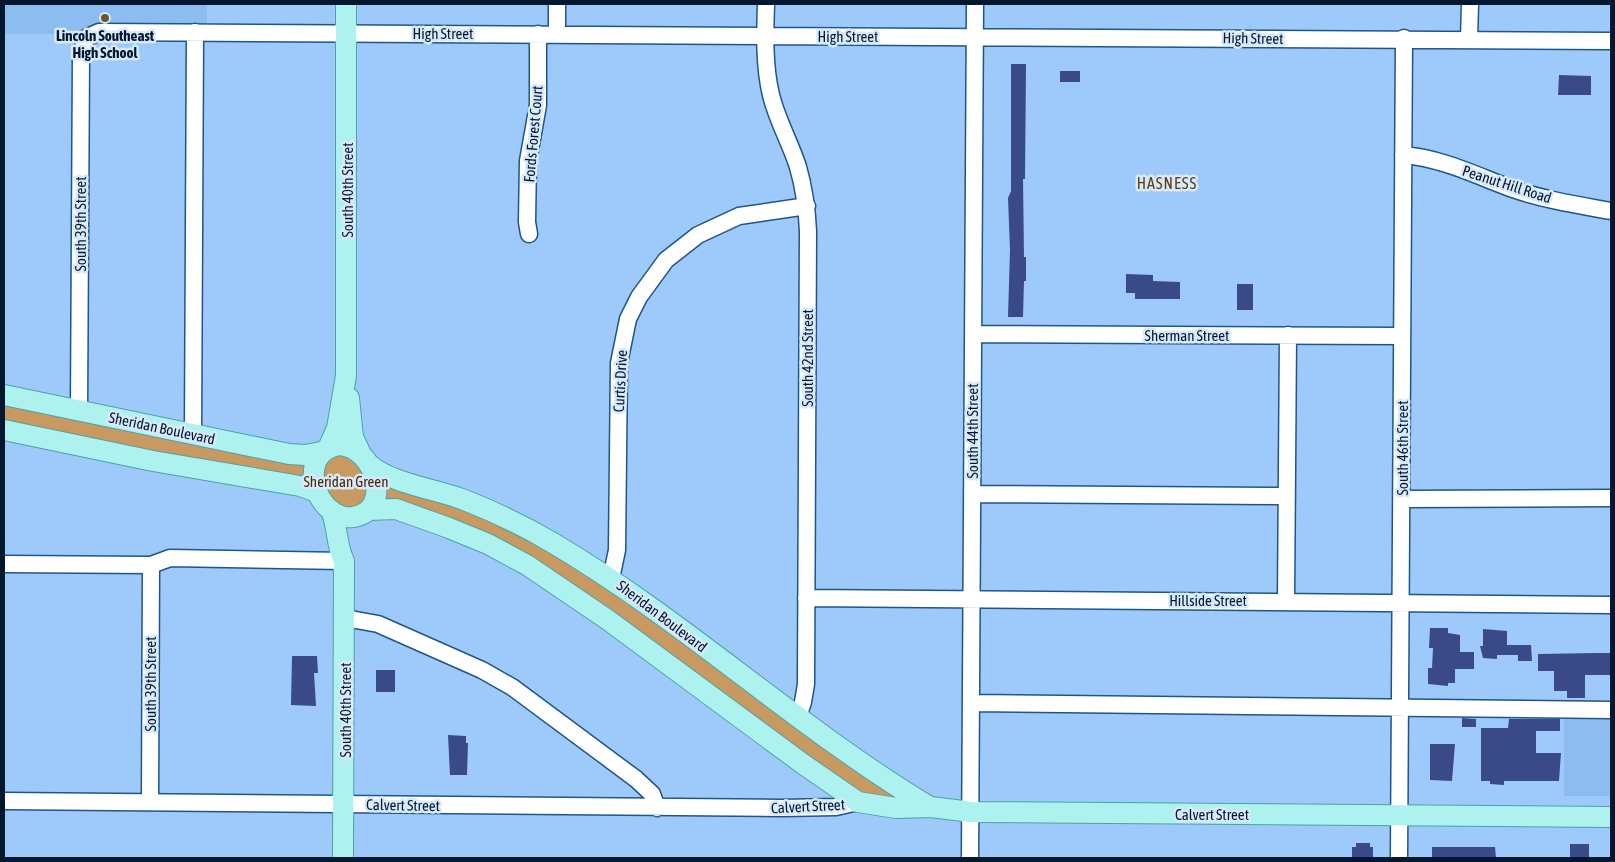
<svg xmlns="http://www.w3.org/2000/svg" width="1615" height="862" font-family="'Asap Condensed',sans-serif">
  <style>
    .built { fill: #8cbcf0 }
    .green { fill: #c89a61 }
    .building { fill: #3a4987 }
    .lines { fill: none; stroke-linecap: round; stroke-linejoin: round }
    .minor-casing { stroke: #1e558a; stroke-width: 19 }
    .major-casing { stroke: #4ea0a5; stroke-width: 22 }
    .minor { stroke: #fff; stroke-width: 16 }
    .major { stroke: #adf2ef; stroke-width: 20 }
    .poi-dot { fill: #735329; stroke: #d8e9fc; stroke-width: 2 }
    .labels { text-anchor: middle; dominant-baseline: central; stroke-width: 5; stroke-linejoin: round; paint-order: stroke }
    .street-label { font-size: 15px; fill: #03182e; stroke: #d8e9fc }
    .poi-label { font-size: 15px; font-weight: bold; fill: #03182e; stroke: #d8e9fc }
    .park-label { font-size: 15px; fill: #472a00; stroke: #d8e9fc }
    .neighbourhood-label { font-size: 16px; letter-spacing: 1px; fill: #603d07; stroke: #d8e9fc }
  </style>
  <rect width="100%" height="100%" fill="#9ecafb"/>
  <path class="built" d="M4,4H207V32L86,38L67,34H4Z
    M1564,710H1611V796H1564Z"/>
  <path class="green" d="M4,395L366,458L504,516L931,807L874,805L569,593L396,509L362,514L323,501L4,430Z"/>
  <path class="building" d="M1011,64H1026L1025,179H1023L1024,257H1026V281H1024L1023,317H1008L1010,250L1008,198L1011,191Z
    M1060,71H1080V82H1060Z
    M1559,75L1591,76V95H1558Z
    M1126,274L1153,275V281L1180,282V299H1135V293H1126Z
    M1237,284H1253V310H1237Z
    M1430,628H1448V633L1460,635V652H1474V669H1455V683H1448V686L1428,684V668H1432L1433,648H1429Z
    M1483,629L1507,631V645H1531L1532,661H1518V655H1497V659L1483,658L1480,646H1483Z
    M1596,653H1611V675H1585V698H1567V691H1554V671H1538V654Z
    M292,656H317L318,673H314L316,706L291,705Z
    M376,670H395V692H376Z
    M1462,718L1476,719V727H1462Z
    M1509,719H1560V731H1536V753H1561L1559,781H1504V785L1490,784V781H1481V728H1508Z
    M448,735L466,736V743H468L467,775H450Z
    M1430,744H1455L1452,781L1430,780Z
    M1356,843H1370V847H1373V858H1352V847H1356Z
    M1570,844H1589V858H1570Z
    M1432,847H1495L1496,858H1432Z"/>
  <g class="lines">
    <g class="minor-casing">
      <path id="minor" d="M766,4C765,34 764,66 771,95C777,120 790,142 798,167C804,188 807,209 808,231L806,684L803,702L798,717
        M557,34V4
        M1469,39L1470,4
        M1403,155C1442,158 1477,176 1513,189C1545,200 1578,205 1611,211
        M529,234L527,222L528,161L538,105V34
        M973,334L1402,336
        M79,411L81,55L86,38L99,32L1611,41
        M193,435L195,32
        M972,494L1287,496
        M1402,499L1611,498
        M4,564L151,565L170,558L344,561
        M611,579L617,550L619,363L628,319L639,297L666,260L698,235L739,216L807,206
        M806,598L1611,605
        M1286,601L1288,335
        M345,618L378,624L482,670L512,687L636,779L652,794L657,808
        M971,703L1611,710
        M4,801L782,808L836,807L858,802
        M150,802L151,565
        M970,858L975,4
        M1399,858L1404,38"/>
    </g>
    <g class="major-casing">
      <path id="major" d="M4,395L289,454L305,455L321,452
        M349,398L353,437L360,452
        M4,430L153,461L300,486L317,492
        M339,445C376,447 394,511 353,517C316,522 294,452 339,445Z
        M329,446L337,428L346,376V4
        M370,465C391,483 435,489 462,499C493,511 524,526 553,543C685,621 798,728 930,807
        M331,510C338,527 336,545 344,561L343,858
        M368,510L396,509L449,528L488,544L527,565L608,620L803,764L858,802L896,808L931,807L971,812L1611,817"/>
    </g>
    <use href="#minor" class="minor"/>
    <use href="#major" class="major"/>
  </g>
  <circle class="poi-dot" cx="105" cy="18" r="5"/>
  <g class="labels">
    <g class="street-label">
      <text x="443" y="33">High Street</text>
      <text x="848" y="36">High Street</text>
      <text transform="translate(1253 38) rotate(1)">High Street</text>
      <text transform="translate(533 134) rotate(-85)">Fords Forest Court</text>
      <text transform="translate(1507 184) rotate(18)">Peanut Hill Road</text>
      <text transform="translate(347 190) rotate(-90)">South 40th Street</text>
      <text transform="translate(80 224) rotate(-90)">South 39th Street</text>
      <text x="1187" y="335">Sherman Street</text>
      <text transform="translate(807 358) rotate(-90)">South 42nd Street</text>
      <text transform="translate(620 381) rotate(-87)">Curtis Drive</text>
      <text transform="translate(162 428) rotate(12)">Sheridan Boulevard</text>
      <text transform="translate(972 431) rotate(-90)">South 44th Street</text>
      <text transform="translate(1402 448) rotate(-90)">South 46th Street</text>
      <text x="1208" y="600">Hillside Street</text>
      <text transform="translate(662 616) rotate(37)">Sheridan Boulevard</text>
      <text transform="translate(150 684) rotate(-90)">South 39th Street</text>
      <text transform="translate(345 710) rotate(-90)">South 40th Street</text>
      <text transform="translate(403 805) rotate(1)">Calvert Street</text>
      <text transform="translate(808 806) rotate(-3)">Calvert Street</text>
      <text x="1212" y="814">Calvert Street</text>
    </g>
    <g class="poi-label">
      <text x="105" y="35">Lincoln Southeast<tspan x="105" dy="17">High School</tspan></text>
    </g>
    <g class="park-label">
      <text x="346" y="481">Sheridan Green</text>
    </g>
    <g class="neighbourhood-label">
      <text x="1167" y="183">HASNESS</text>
    </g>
  </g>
  <rect width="1615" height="862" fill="none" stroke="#03182e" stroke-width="10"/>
</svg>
